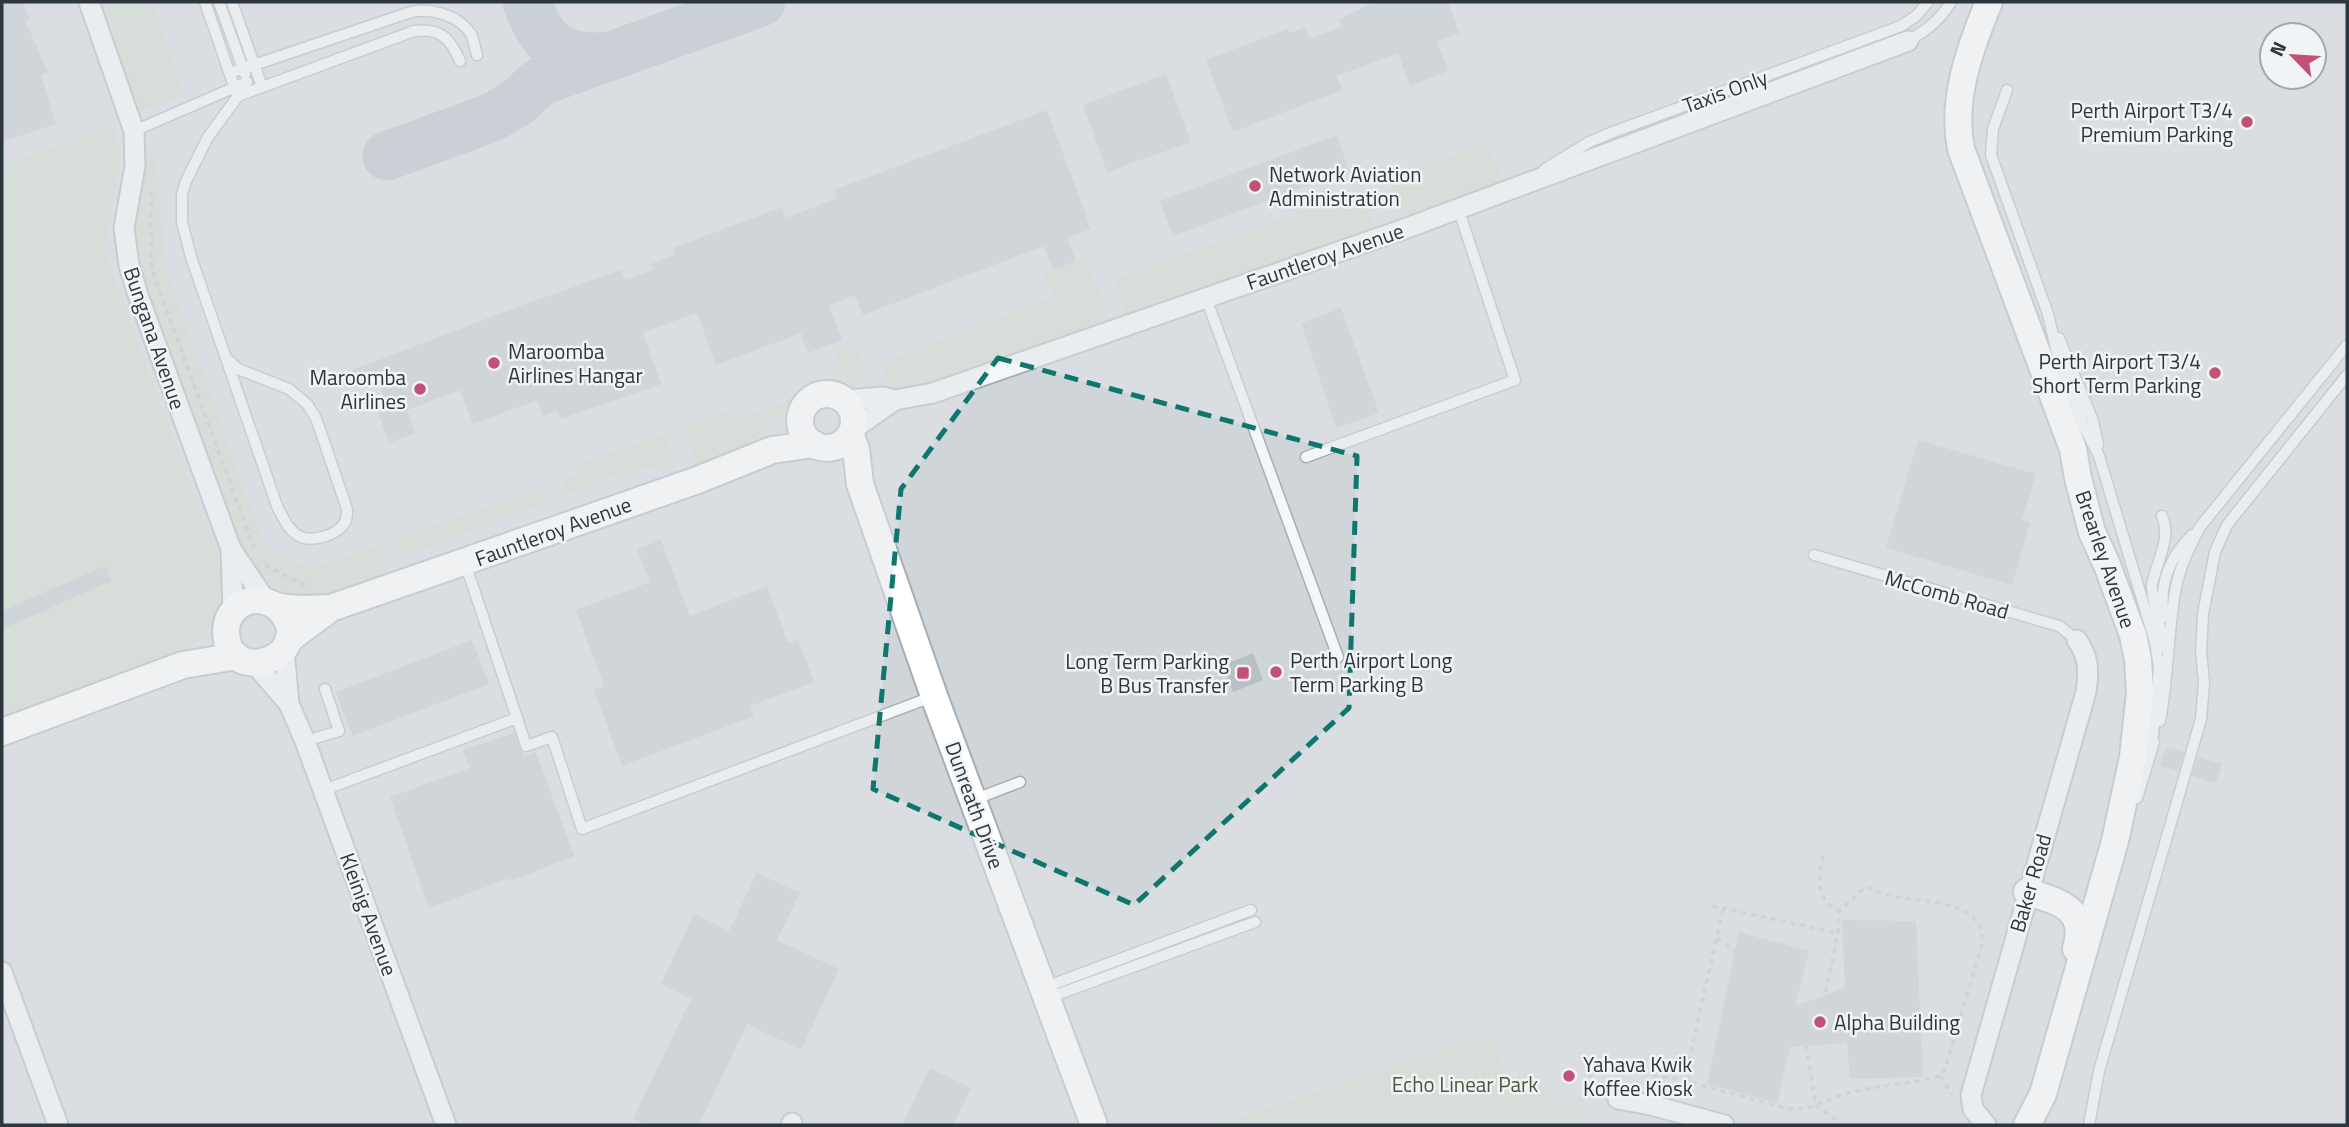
<svg xmlns="http://www.w3.org/2000/svg" width="2349" height="1127" font-family="'Titillium Web',sans-serif">
  <style>
    .built { fill: #d0d5da; fill-rule: evenodd }
    .green { fill: #c9d2c3 }
    .lines { fill: none; stroke-linecap: round; stroke-linejoin: round }
    .taxiway { stroke: #aeb7bd; stroke-width: 49 }
    .building { fill: #b9c0c5 }
    .service-casing { stroke: #a7aeb3; stroke-width: 13 }
    .minor-casing { stroke: #a7aeb3; stroke-width: 23 }
    .secondary-casing { stroke: #a7aeb3; stroke-width: 30 }
    .path { stroke: #b8bcc0; stroke-width: 3.5; stroke-dasharray: 5 5; stroke-linecap: butt }
    .service { stroke: #f4f6f7; stroke-width: 10 }
    .minor { stroke: #f4f6f7; stroke-width: 19 }
    .secondary { stroke: #fff; stroke-width: 26 }
    .marked { fill: none; stroke: #0f766e; stroke-width: 5; stroke-dasharray: 14 9; stroke-linejoin: round }
    .poi-dot { fill: #c35175; stroke: #f1f4f6; stroke-width: 2.5 }
    .labels { text-anchor: middle; dominant-baseline: central; stroke-width: 5; stroke-linejoin: round; paint-order: stroke }
    .street-label { font-size: 21px; fill: #2b363f; stroke: #f1f4f6 }
    .poi-label { font-size: 21px; fill: #2b363f; stroke: #f1f4f6; text-anchor: start }
    .park-label { font-size: 21px; fill: #455a3a; stroke: #f1f4f6 }
  </style>
  <rect width="100%" height="100%" fill="#e1e6e9"/>
  <path class="built" d="M2,2H2347V1125H2ZM2272,35H2314V77H2272Z"/>
  <path class="green" d="M99,2H153L185,95L137,111Z
    M114,126L121,159L104,250L223,572V600L212,624L187,653L2,722V165Z
    M1487,142L1506,190L1407,228L1389,180Z
    M155,154L167,270L265,548L310,569L382,544L388,579C350,589 293,612 260,578C253,571 248,563 243,556L138,270L134,230L136,205L144,161Z
    M1362,190L1375,231L1127,319L1114,279Z
    M1086,257L1111,325L911,392L893,390L887,384L881,363L1053,297L1044,274Z
    M854,340L867,375C858,391 841,390 831,376L843,371L834,348Z
    M792,399C774,438 735,450 697,464L684,427L731,410L735,421Z
    M665,434L677,468L666,471C646,460 590,485 568,493L564,479L579,474L577,465Z
    M550,484L555,499L403,557L396,539Z
    M1489,1033L1509,1080L1535,1068V1082L1542,1087L1550,1086L1554,1100L1568,1104L1582,1097L1586,1098L1582,1125H1542L1533,1121L1522,1125H1216Z"/>
  <g class="lines">
    <path class="taxiway" d="M527,2C542,46 562,61 609,56
      M387,156L493,117L518,102L535,86L544,80L761,2"/>
  </g>
  <path class="building" d="M2,2H23L30,19L25,20L48,73L41,75L56,124L2,142Z
    M1375,2H1448L1459,33L1437,41L1448,71L1410,86L1398,53L1337,76L1342,90L1233,132L1206,60L1287,29L1290,33L1305,27L1310,39L1342,27L1339,19Z
    M1166,74L1191,142L1107,172L1083,105Z
    M1047,110L1091,229L1067,238L1076,261L1053,270L1044,246L863,315L855,295L829,305L842,340L808,353L801,333L716,365L697,313L643,332L661,384L561,419L557,410L543,416L537,400L473,424L460,390L407,410L415,433L389,443L377,410L387,406L377,379L354,388L347,372L517,307L621,270L625,280L653,270L651,264L675,255L673,248L782,207L786,218L838,198L834,190Z
    M1337,135L1349,170L1173,236L1160,201Z
    M1341,308L1379,413L1336,428L1301,323Z
    M1918,440L2036,474L2022,520L2030,523L2012,585L1886,548Z
    M661,540L690,616L767,586L788,643L798,639L814,682L750,706L754,716L622,766L594,690L604,686L576,610L650,582L637,549Z
    M105,566L111,581L2,629V611Z
    M472,640L489,684L352,736L336,692Z
    M1253,653L1263,680L1233,692L1223,665Z
    M514,733L524,756L536,752L574,856L511,881L510,878L429,908L390,797L470,768L463,750Z
    M2166,747L2184,752L2178,771L2160,766Z
    M2198,757L2222,764L2216,783L2192,776Z
    M757,873L800,893L777,940L839,969L801,1050L747,1024L699,1125H647L633,1119L691,999L661,984L694,914L729,931Z
    M1842,920L1916,921L1923,1077L1850,1079L1847,1043L1790,1047L1777,1103L1707,1084L1739,932L1809,951L1795,1006L1845,988Z
    M930,1068L971,1088L953,1125H902Z"/>
  <g class="lines">
    <g class="service-casing">
      <path id="service" d="M205,2L236,92
        M219,2L245,74
        M232,2L262,87
        M1908,41C1927,30 1940,20 1951,2
        M230,73L411,12C431,8 459,15 471,34C474,40 475,49 477,55
        M2007,90L1993,129L1991,155L2048,314L2058,357L2084,427L2099,456L2155,642L2159,667L2152,747
        M134,131L247,82
        M1545,169L1589,142L1616,131L1901,26L1916,16L1928,2
        M1206,298L1338,657
        M2059,338L2093,421L2098,445
        M226,358L238,369L289,389L307,404L316,418L347,509C347,515 347,521 343,525C336,535 312,542 301,537C289,532 283,518 277,506L191,257L182,222V194L186,181L208,137L238,96L414,31C441,28 450,38 460,61
        M1306,457L1515,380L1458,208
        M2162,516C2172,539 2156,562 2152,585C2150,596 2163,633 2165,648
        M1814,555L2059,626L2077,640
        M465,563L517,718
        M2164,617C2158,586 2170,556 2192,535
        M2160,721C2168,678 2168,635 2175,592C2179,569 2189,547 2200,527L2347,345
        M305,741L339,731L325,689
        M324,790L517,718L526,746L552,737L582,829L934,696
        M2137,798L2154,742
        M973,800L1020,782
        M1043,988L1251,910
        M1048,998L1255,922
        M2089,1125L2099,1071L2201,719L2204,683L2201,651L2203,614L2215,552L2227,525L2347,375"/>
    </g>
    <g class="minor-casing">
      <path id="minor" d="M89,2L134,131L135,166L124,228L129,265L138,295L231,549L266,601
        M846,400L883,397L895,400
        M852,430L895,400L933,393L1407,228L1908,41
        M231,549L233,610
        M284,650L289,704
        M254,663L289,704L305,741L446,1125
        M2,972L58,1125
        M1618,1099L1651,1105L1724,1125
        M791,1125L792,1123
        M1986,1125L1973,1109L1971,1095L2086,692C2089,671 2089,657 2077,640"/>
    </g>
    <g class="secondary-casing">
      <path id="secondary" d="M1989,2C1970,48 1951,99 1961,149L2073,449L2078,478L2092,532L2107,565L2133,635L2138,659L2140,693L2133,757L2115,841L2043,1094L2027,1125
        M800 421a27 27 0 1 1 54 0a27 27 0 1 1-54 0Z
        M850,435L856,449L860,484L934,696L1094,1125
        M277,607C325,654 226,692 226,631C226,614 240,600 257,600C265,600 270,604 277,606C293,611 314,608 331,608
        M288,640L331,608L575,523L695,481L772,450L814,444
        M2,732L183,665L237,656
        M2027,892C2058,901 2088,908 2076,949"/>
    </g>
    <path class="path" d="M2282,3L2283,2
      M151,192V258L154,276L254,548
      M265,565L308,587
      M1823,856C1818,878 1815,899 1839,911
      M1712,906L1838,933
      M1717,938L1735,951
      M1806,1046L1816,1106L1835,1119V1125
      M1940,1076L1952,1094
      M1588,1077L1605,1064L1689,1082L1785,1108C1809,1113 1826,1099 1848,1093C1878,1085 1910,1084 1940,1076L1945,1069L1982,944C1986,901 1926,902 1897,897C1886,895 1875,890 1865,887L1839,911L1838,933L1825,995
      M1689,1081L1687,1070L1723,909"/>
    <use href="#service" class="service"/>
    <use href="#minor" class="minor"/>
    <use href="#secondary" class="secondary"/>
  </g>
  <path d="M0 0H2349V1127H0ZM998,358L1357,456L1349,708L1134,905L873,789L901,489Z" fill="#e1e6e9" fill-opacity=".55" fill-rule="evenodd"/>
  <path class="marked" d="M998,358L1357,456L1349,708L1134,905L873,789L901,489Z"/>
  <g class="poi-dot">
    <circle cx="2247" cy="122" r="7"/>
    <circle cx="1255" cy="186" r="7"/>
    <circle cx="494" cy="363" r="7"/>
    <circle cx="2215" cy="373" r="7"/>
    <circle cx="420" cy="389" r="7"/>
    <circle cx="1276" cy="672" r="7"/>
    <rect x="1236" y="666" width="14" height="14" rx="3.5"/>
    <circle cx="1820" cy="1022" r="7"/>
    <circle cx="1569" cy="1076" r="7"/>
  </g>
  <g class="labels">
    <g class="street-label">
      <text transform="translate(1725 91) rotate(-20)">Taxis Only</text>
      <text transform="translate(1325 256) rotate(-19)">Fauntleroy Avenue</text>
      <text transform="translate(155 338) rotate(71)">Bungana Avenue</text>
      <text transform="translate(553 531) rotate(-20)">Fauntleroy Avenue</text>
      <text transform="translate(2106 559) rotate(71)">Brearley Avenue</text>
      <text transform="translate(1947 594) rotate(16)">McComb Road</text>
      <text transform="translate(975 805) rotate(70)">Dunreath Drive</text>
      <text transform="translate(2030 883) rotate(-74)">Baker Road</text>
      <text transform="translate(369 914) rotate(70)">Kleinig Avenue</text>
    </g>
    <g class="poi-label">
      <text x="2233" y="110" text-anchor="end">Perth Airport T3/4<tspan x="2233" dy="24">Premium Parking</tspan></text>
      <text x="1269" y="174">Network Aviation<tspan x="1269" dy="24">Administration</tspan></text>
      <text x="508" y="351">Maroomba<tspan x="508" dy="24">Airlines Hangar</tspan></text>
      <text x="2201" y="361" text-anchor="end">Perth Airport T3/4<tspan x="2201" dy="24">Short Term Parking</tspan></text>
      <text x="406" y="377" text-anchor="end">Maroomba<tspan x="406" dy="24">Airlines</tspan></text>
      <text x="1290" y="660">Perth Airport Long<tspan x="1290" dy="24">Term Parking B</tspan></text>
      <text x="1229" y="661" text-anchor="end">Long Term Parking<tspan x="1229" dy="24">B Bus Transfer</tspan></text>
      <text x="1834" y="1022">Alpha Building</text>
      <text x="1583" y="1064">Yahava Kwik<tspan x="1583" dy="24">Koffee Kiosk</tspan></text>
    </g>
    <g class="park-label">
      <text x="1465" y="1084">Echo Linear Park</text>
    </g>
  </g>
  <rect width="2349" height="1127" fill="none" stroke="#2b363f" stroke-width="7"/>
  <g transform="translate(2293 56) rotate(295)"><circle r="33" fill="#f1f4f6" stroke="#a2a8ad" stroke-width="2"/>
  <path d="M0-5L12 26L0 18L-12 26Z" fill="#c35175"/>
  <text y="-10" font-size="19" font-weight="bold" text-anchor="middle" fill="#2b363f">N</text>
  </g>
</svg>
